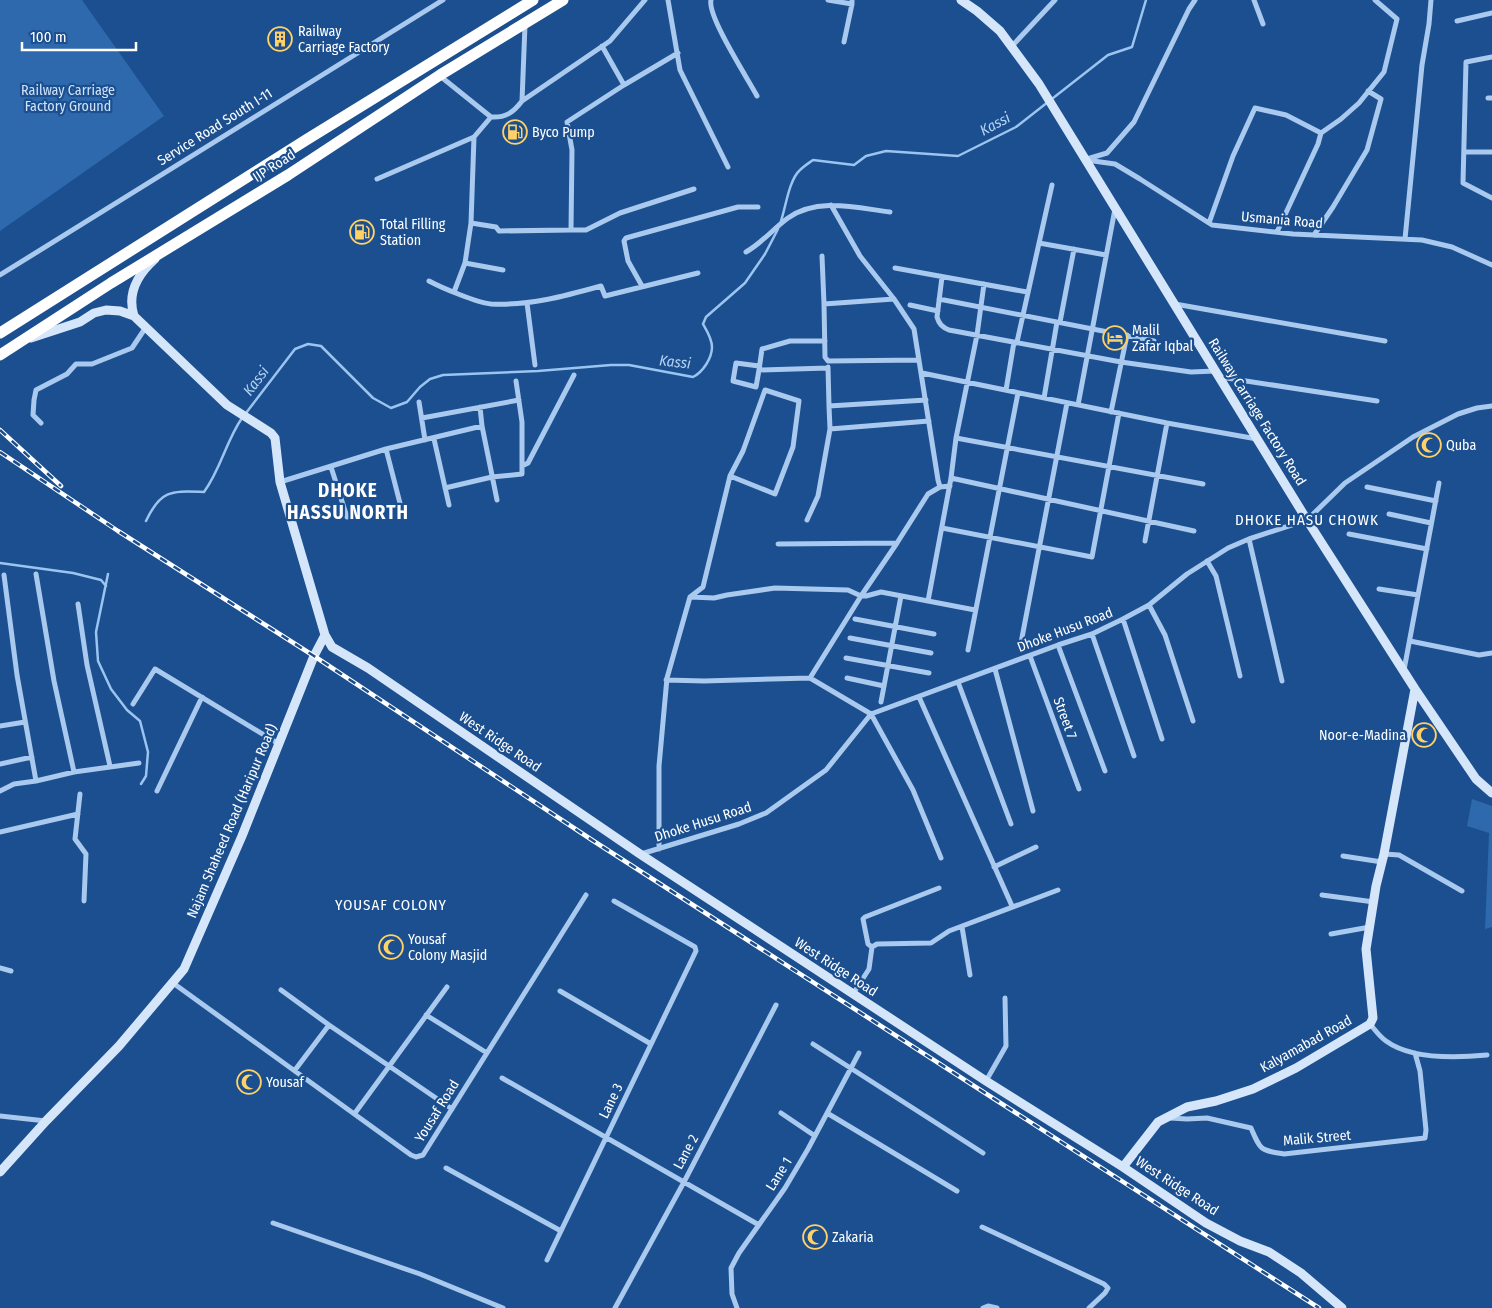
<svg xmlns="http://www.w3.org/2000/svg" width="1492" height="1308" font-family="'Fira Sans Condensed',sans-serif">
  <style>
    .green { fill: #2e69ad }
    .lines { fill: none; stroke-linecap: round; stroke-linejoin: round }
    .stream { stroke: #9cc4f0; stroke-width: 2.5 }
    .street { stroke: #a9c9ee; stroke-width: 5 }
    .secondary { stroke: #d6e6fa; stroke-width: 9 }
    .highway { stroke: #fff; stroke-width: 11 }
    .rail-casing { stroke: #fff; stroke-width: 4.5 }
    .rail { stroke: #1b4f8f; stroke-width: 2.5; stroke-dasharray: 8; stroke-linecap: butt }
    .labels { text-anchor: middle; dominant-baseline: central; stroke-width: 4.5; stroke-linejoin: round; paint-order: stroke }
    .poi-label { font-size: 14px; fill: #fff; stroke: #1b4f8f; text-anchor: start }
    .park-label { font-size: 14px; fill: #cfe3fa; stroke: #1b4f8f }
    .street-label { font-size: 14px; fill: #fff; stroke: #1b4f8f }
    .water-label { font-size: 15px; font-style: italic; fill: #b5d3f5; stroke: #1b4f8f }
    .neighbourhood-label { font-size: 15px; letter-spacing: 1px; fill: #fff; stroke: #1b4f8f }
    .district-label { font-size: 19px; font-weight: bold; letter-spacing: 1px; fill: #fff; stroke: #1b4f8f }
  </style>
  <rect width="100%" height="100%" fill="#1b4f8f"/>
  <path class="green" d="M0,0H82L164,116L0,231Z
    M1472,799L1492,806V927L1485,929L1489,833L1467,826Z"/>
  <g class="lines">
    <path class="stream" d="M781,221C786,206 789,180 800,170C804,166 809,163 813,160L854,165L866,156L886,151L958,156L1016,127L1108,55L1132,47L1146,0
      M246,413L295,349L308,344L321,346L373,398L391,408L407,402L420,387L430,379L443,375L538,371L611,365H629L693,377C703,372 712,358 712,347C712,339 707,331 703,324L706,317L745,283L765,254L778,229
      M146,521C161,489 172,491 204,492C221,469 226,441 242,418
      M0,563L73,573L101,580L106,586
      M108,574L96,632L98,661L111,689L127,710L140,721L148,752L146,776L141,784"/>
    <path class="street" d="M668,0L680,70L728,167
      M711,0C707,16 748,79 757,96
      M828,0L852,4V0
      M1254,0L1263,24
      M1457,21L1492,13
      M844,42L852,4
      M602,46L624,85
      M1012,46L1055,0
      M678,53L624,85L567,122L572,150L571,230H586L620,213L694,189
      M1492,57L1466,62L1463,183L1492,198
      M440,76L491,117C505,118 513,113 522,101L525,25
      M1488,98H1492
      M522,101L610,41L645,0
      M1321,133L1341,119L1359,103L1384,72L1397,19L1375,0
      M1464,152H1492
      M1087,159L1107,153L1134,122L1189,9L1195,0
      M1086,160L1115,164L1140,179L1212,225L1293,234L1422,240L1452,247L1492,265
      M377,179L474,137L491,117
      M831,205L860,256L894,299L914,329L938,480L940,487L950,486
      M471,223L496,227L499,231L571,230
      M1209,223L1233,156L1255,108L1286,115L1321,133L1318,144L1277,232
      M1314,235L1333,207L1367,150L1381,99L1368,91
      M1405,239L1422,65L1429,24L1431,0
      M1039,243L1106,255
      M746,252C762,243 773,229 788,218C818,197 857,208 890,212
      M822,256L824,304L894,299
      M465,263L503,270
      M895,268L1027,292
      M0,275L443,0
      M942,277L937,317C939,324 942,327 949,330L1121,362L1191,372L1216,371
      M429,281C442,288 478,303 491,304C529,306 565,296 601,286L605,296L698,273
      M642,286L628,261L624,241L626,238L738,207H758
      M454,292L465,263L471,223L474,137
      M939,299L1154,341
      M527,303L535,365
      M824,304L825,357L828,361L919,360
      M1175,304L1385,341
      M910,305L938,311
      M1060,322L1074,249
      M825,341H790L762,349L759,370L828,368
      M1017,342L1052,185
      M828,367L829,406L926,400
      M759,370L756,387L733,381L736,363L759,366
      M922,373L1167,423L1257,439
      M1220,377L1377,401
      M1006,390L1014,342
      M1044,398L1057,322
      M419,402L425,440
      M1078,405L1115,209
      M829,406L830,429L929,421
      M480,407L482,426
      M1111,412L1127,335
      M422,418L519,400
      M41,423L33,415L34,400L36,390L67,374L76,364H92L132,348L146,327
      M956,438L1203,484
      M434,439L449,505
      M386,449L402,511
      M522,466L528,463L574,375
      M331,467L347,517
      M951,478L1194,531
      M280,482L386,449L482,426L497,500
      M1367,487L1436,501
      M445,488L492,477L522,474V422L516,381
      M1389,514L1431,523
      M807,520L818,496L830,429
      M942,528L1092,557L1119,413
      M1349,534L1427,549
      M1249,539L1282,681
      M1145,541L1167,423
      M778,544L897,543L928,494L940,487
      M1207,561L1216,576L1240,676
      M36,574L54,681L74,772
      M1379,589L1418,595
      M691,597L714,598L727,595L775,588L848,590L861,596L897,543
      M928,601L951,478L956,438L977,335L984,284
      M78,604L87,665L110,766
      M1149,605L1165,635L1193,721
      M855,619L934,634
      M1123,619L1162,739
      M1092,634L1134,756
      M850,638L931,653
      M1410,641L1479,655L1492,653
      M1058,645L1105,771
      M1020,648L1067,403
      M968,650L1018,393
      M1030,656L1079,789
      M846,658L929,673
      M995,669L1033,811
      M1404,670L1439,483
      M847,678L884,686
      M666,680L704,681L810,678
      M958,682L1011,824
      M919,697L1012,906
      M881,702L901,596
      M133,704L155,669L279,744
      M0,726L25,722
      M0,764L32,757
      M36,781L74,772L139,763
      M0,791L14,784L36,781L17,675L4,575
      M157,791L202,697
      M80,794L75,839L86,854L84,901
      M0,832L78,814
      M659,849V766L667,678L690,597L703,587L730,476L743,451L765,390L799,401L793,447L775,494L730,476
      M641,854L739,824L766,813L826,770L871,714L1058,645L1092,634L1123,619L1149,605L1187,574L1228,548L1249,539L1307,520L1345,483L1413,437L1458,414L1477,408L1492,406
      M1384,854L1399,855L1462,891
      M1343,856L1382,862
      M941,858L913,790L871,714L810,678L861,596H866L881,592L975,610
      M994,867L1036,847
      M1322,895L1374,902
      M962,927L970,975
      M1331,934L1370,927
      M872,947L877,944L931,943L949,931L1058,890
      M0,968L11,971
      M173,983L411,1155L416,1157L423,1155L586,895
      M281,990L329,1025L452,1109
      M560,991L651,1044
      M853,994L869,969L872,947L868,944L863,919L865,917L939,888
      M426,1015L487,1053
      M1370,1024C1375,1030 1380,1037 1386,1041C1412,1060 1457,1058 1487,1055
      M813,1044L983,1153
      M295,1070L329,1025
      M502,1078L759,1225
      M986,1081L1006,1046L1005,998
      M355,1113L447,987
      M781,1113L815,1136
      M827,1113L957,1191
      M0,1116L46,1121
      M1170,1118L1187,1119L1207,1118L1251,1128C1261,1151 1260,1150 1284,1154L1425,1138L1426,1130L1420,1071L1415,1053
      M446,1168L561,1231
      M273,1223L420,1274L503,1308
      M982,1227L1104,1284L1108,1288L1105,1293L1089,1308
      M547,1260L696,951L695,947L614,901
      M615,1308L684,1182L776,1005
      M737,1308L732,1294L731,1268L739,1253L785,1188L808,1149L859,1053
      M983,1308L988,1306L997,1308"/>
    <path class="secondary" d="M961,0L977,11L1000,31L1039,84L1307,520L1415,689L1476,779L1492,793
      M134,316C127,294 137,275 155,259
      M31,338L80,322L94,313L106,310L120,311L134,316L227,405L271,433L275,438L280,482L325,635L332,647L368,668L640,854L986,1081L1123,1167L1206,1223L1240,1241L1269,1252L1301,1273L1342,1308
      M1123,1167L1158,1122L1187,1107L1216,1101L1253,1089L1296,1068L1370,1024L1373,1018L1366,949L1376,886L1384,854L1415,689
      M0,1172L46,1121L119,1046L184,969L242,836L314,656L325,635"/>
    <path class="highway" d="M0,333L306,140L533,0
      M0,355L111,283L288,175L440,75L563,0"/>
    <g class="rail-casing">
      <path id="rail" d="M0,430L61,486
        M0,452L118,531L314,656L592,840L1319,1308"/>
    </g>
    <use href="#rail" class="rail"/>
  </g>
  <defs>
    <g id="building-ring" transform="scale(1.25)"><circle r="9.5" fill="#1b4f8f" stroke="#ffd166" stroke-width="1.5"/><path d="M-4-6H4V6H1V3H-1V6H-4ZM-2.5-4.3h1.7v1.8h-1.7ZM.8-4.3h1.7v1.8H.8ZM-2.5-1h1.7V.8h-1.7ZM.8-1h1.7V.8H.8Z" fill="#ffd166"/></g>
    <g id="fuel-ring" transform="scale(1.25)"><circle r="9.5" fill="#1b4f8f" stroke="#ffd166" stroke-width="1.5"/><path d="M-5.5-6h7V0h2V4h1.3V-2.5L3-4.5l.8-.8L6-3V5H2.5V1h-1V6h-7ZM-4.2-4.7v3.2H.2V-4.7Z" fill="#ffd166"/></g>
    <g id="hotel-ring" transform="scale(1.25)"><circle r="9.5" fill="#1b4f8f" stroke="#ffd166" stroke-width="1.5"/><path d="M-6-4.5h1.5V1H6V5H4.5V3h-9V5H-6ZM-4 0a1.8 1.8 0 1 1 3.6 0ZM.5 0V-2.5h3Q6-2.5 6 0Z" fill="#ffd166"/></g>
    <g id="mosque-ring" transform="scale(1.25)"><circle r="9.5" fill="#1b4f8f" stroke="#ffd166" stroke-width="1.5"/><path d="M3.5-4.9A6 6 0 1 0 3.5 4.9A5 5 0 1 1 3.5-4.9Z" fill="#ffd166"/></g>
  </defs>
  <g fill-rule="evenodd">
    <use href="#building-ring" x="280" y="39"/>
    <use href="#fuel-ring" x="515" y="132"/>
    <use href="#fuel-ring" x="362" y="232"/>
    <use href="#hotel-ring" x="1115" y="338"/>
    <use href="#mosque-ring" x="1429" y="445"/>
    <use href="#mosque-ring" x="1424" y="735"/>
    <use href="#mosque-ring" x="391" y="947"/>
    <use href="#mosque-ring" x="249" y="1082"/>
    <use href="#mosque-ring" x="815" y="1237"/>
  </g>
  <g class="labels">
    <g class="poi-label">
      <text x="298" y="31">Railway<tspan x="298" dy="16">Carriage Factory</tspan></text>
      <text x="532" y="132">Byco Pump</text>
      <text x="380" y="224">Total Filling<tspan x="380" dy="16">Station</tspan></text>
      <text x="1132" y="330">Malil<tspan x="1132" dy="16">Zafar Iqbal</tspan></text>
      <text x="1446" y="445">Quba</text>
      <text x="1406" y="735" text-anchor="end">Noor-e-Madina</text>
      <text x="408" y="939">Yousaf<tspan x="408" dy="16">Colony Masjid</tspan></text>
      <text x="266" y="1082">Yousaf</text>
      <text x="832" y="1237">Zakaria</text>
    </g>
    <g class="park-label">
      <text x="68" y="90">Railway Carriage<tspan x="68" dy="16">Factory Ground</tspan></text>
    </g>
    <g class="street-label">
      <text transform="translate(215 127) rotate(-32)">Service Road South I-11</text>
      <text transform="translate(274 166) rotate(-33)">IJP Road</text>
      <text transform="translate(1282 220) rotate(5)">Usmania Road</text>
      <text transform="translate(1257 412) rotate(58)">Railway Carriage Factory Road</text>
      <text transform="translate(1065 630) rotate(-21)">Dhoke Husu Road</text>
      <text transform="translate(1065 718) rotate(70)">Street 7</text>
      <text transform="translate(500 742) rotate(34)">West Ridge Road</text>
      <text transform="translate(232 821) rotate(-67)">Najam Shaheed Road (Haripur Road)</text>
      <text transform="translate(703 822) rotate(-18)">Dhoke Husu Road</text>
      <text transform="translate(836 967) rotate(33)">West Ridge Road</text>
      <text transform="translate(1306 1044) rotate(-29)">Kalyamabad Road</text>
      <text transform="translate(611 1101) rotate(-64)">Lane 3</text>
      <text transform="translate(437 1111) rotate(-58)">Yousaf Road</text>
      <text transform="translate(1317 1138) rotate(-5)">Malik Street</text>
      <text transform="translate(686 1152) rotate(-62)">Lane 2</text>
      <text transform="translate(779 1174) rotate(-58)">Lane 1</text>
      <text transform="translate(1177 1186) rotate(33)">West Ridge Road</text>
    </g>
    <g class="water-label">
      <text transform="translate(995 124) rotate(-28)">Kassi</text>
      <text transform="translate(675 362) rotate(6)">Kassi</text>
      <text transform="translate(256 381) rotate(-53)">Kassi</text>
    </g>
    <g class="neighbourhood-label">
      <text x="1307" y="520">DHOKE HASU CHOWK</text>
      <text x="391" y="905">YOUSAF COLONY</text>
    </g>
    <g class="district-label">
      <text x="348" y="490">DHOKE<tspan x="348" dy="22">HASSU NORTH</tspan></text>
    </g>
  </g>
  <path d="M22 42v8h114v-8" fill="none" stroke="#ffffff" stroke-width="2.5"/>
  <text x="30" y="42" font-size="15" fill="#ffffff" stroke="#1b4f8f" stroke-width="4" paint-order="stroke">100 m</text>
</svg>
